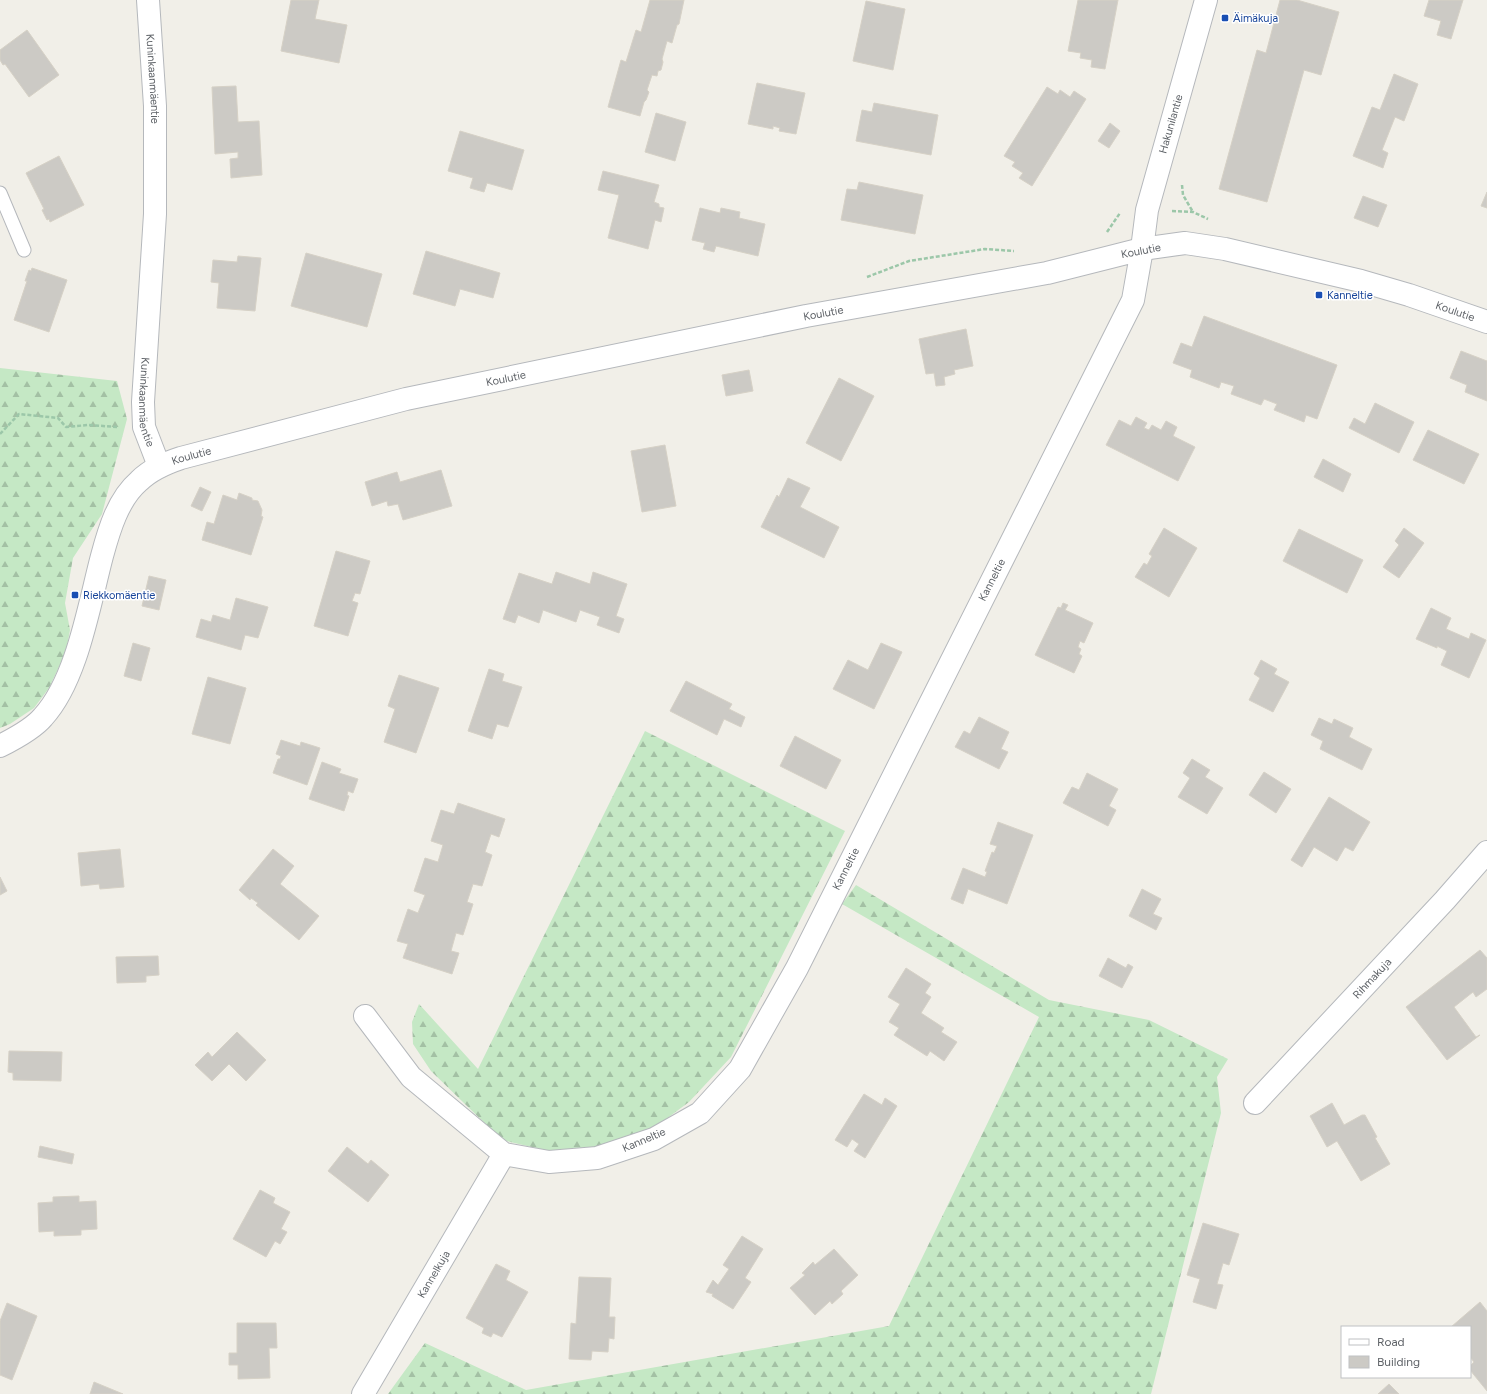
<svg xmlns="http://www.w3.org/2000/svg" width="1487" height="1394" font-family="Figtree,sans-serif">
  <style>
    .forest { fill: url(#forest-firs) }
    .building { fill: #cccac5; stroke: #d6d1c6 }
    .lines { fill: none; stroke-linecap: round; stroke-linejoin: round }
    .service-casing { stroke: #b5b8bc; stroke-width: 15 }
    .minor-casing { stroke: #b5b8bc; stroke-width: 24 }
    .tertiary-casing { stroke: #b5b8bc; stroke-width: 24 }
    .path { stroke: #9cc7a9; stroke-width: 2.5; stroke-dasharray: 4 2; stroke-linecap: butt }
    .service { stroke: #fff; stroke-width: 13 }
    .minor { stroke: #fff; stroke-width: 22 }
    .tertiary { stroke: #fff; stroke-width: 22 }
    .transit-dot { fill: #1a4fb4; stroke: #fff; stroke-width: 1.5 }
    .labels { text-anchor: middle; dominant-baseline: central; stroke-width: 3; stroke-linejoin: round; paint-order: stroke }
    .transit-label { font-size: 11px; fill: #164399; stroke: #fff; text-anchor: start }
    .street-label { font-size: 11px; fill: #5f6368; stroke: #fff }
  </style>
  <defs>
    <pattern id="forest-firs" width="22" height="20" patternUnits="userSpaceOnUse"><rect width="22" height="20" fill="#c5e8c5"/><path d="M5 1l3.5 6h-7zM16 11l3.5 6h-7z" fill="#a3c0a4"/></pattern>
  </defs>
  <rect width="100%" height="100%" fill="#f1efe8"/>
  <path class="forest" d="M0,368L117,381L127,419L102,514L73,558L65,603L70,630L66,652L49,688L34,708L10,724L0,728Z
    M645,731L845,831L731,1057L689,1102L650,1131L597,1149L549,1151L502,1140L431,1071L413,1044L412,1022L419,1004L478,1069Z
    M856,885L1049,1000L1149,1020L1228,1059L1217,1077L1221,1113L1151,1394H388L425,1343L526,1390L889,1326L1039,1017L842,904Z"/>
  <path class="building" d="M291,0H319L315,19L347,25L339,63L281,51Z
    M650,0H684L679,24L677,25L672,43L667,41L662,59L663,62L661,70L658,71L657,76L652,75L647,90L649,92L646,100L644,102L640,116L608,107L621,60L626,62L636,30L641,32Z
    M1078,0H1118L1105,69L1091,67L1092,60L1080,58L1081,53L1068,51Z
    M1280,0H1297L1339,12L1321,75L1304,70L1267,202L1219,189L1257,50L1266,53Z
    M1429,0H1463L1451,39L1437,35L1441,21L1424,16Z
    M866,1L905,9L893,70L853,61Z
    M27,30L59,75L29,97L5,64L3,65L0,60V50Z
    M1394,74L1418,84L1404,121L1395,117L1382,150L1388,153L1383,168L1353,156L1372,107L1380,110Z
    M757,83L805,93L796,134L779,131L780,128L773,126V129L748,124Z
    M236,86L238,122L259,121L262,175L231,178L230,159L238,158V152L215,154L212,87Z
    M1047,87L1058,94L1060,90L1070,97L1074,91L1086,99L1032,186L1019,178L1023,173L1012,166L1015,162L1004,156Z
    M874,103L938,115L931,155L856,141L862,110L872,112Z
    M656,113L686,122L675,161L645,152Z
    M1110,123L1120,131L1109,148L1098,141Z
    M460,131L524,150L512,190L487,183L484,192L470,188L473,178L448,171Z
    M59,156L84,205L50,222L49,219L47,220L42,210L44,209L26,173Z
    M603,171L659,185L654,202L659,204V207L664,208L661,222L655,220L648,249L608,238L619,195L598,190Z
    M859,182L923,195L915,234L841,220L847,189L857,190Z
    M1487,192V208L1481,206Z
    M1363,196L1387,205L1378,227L1354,218Z
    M700,208L720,213L721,208L740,212L739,218L765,224L758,256L716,246L714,252L703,249L705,243L692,240Z
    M426,251L500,273L493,298L460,289L455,306L413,294Z
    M306,253L382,274L367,327L291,306Z
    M238,256L261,258L255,311L217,308L219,283L211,282L213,260L237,262Z
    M32,268L67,280L49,332L14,320L27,281H25L29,270L31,271Z
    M1204,316L1337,365L1317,419L1306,415L1304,422L1274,410L1277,404L1264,399L1261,405L1231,394L1234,386L1221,382L1219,388L1190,377L1192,370L1173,363L1181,343L1192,347Z
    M966,329L973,366L954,370L955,374L944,377L945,385L936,386L934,373L926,374L919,339Z
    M1461,351L1487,361V401L1465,392L1467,385L1450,378Z
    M749,370L753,391L726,396L722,375Z
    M839,378L874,396L841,461L806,443Z
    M1375,403L1414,422L1399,453L1349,428L1354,418L1365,424Z
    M1136,417L1147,423L1144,428L1149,430L1152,425L1161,430L1166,421L1177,427L1173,436L1195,447L1178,481L1106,445L1119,420L1131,426Z
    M1428,430L1479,454L1464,484L1413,460Z
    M665,445L676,506L642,512L631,451Z
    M1323,459L1351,474L1343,492L1314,477Z
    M441,470L452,506L403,520L398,504L388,506L387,501L372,506L365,482L397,472L400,482Z
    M788,478L810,488L800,507L839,527L824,558L761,527L777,495L779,497Z
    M200,487L211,492L202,511L191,506Z
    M239,493L252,498V500L258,501L262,510L261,516L263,517L251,555L202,540L207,522L214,524L223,495L237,500Z
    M1164,528L1197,548L1169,597L1135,577L1144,563L1147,565L1152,556L1149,554Z
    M1404,528L1424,543L1399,578L1383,567L1399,545L1395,541Z
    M1299,529L1363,560L1347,593L1283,561Z
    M336,551L370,561L360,594L355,593L352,601L358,603L348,636L314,626Z
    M556,572L590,584L593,572L627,584L616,616L624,619L619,633L597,625L600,617L580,610L576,622L543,610L539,623L518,615L515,623L503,619L519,573L552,584Z
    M149,576L166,580L159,610L142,606Z
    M236,598L268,607L258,638L245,635L241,650L196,637L201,619L211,622L213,615L230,620Z
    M1063,603L1068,605L1065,610L1093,623L1084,643L1080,641L1078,647L1081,649L1079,654L1082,656L1074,673L1035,655L1058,607L1061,608Z
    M1431,608L1451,618L1446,629L1469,639L1471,633L1486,640L1469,678L1441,665L1447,651L1437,646V648L1416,639Z
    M133,643L150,648L141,681L124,676Z
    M881,643L902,652L874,709L833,689L848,660L868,670Z
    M1261,660L1277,669L1274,674L1289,682L1273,712L1249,700L1260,678L1254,674Z
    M489,669L504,674L502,681L522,687L508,727L497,724L492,739L468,731Z
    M399,675L439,688L416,753L384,742L395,709L388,706Z
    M208,677L246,688L230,744L192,734Z
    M686,681L732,704L729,709L745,717L741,727L724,719L717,735L670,711Z
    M979,717L1009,732L1001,749L1008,752L999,769L955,747L964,731L970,734Z
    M1319,718L1332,724L1334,719L1353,728L1349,737L1372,749L1362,770L1320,749L1323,741L1311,735Z
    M795,736L841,760L826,789L780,766Z
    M281,740L300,746L301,742L320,748L307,785L273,773L278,759H280L281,756L276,754Z
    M1192,759L1210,770L1205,777L1223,788L1207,814L1178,797L1190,778L1183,773Z
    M322,762L341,769L339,773L358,779L353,793L348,791L347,795L349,796L344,811L309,799Z
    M1264,772L1291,789L1276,813L1249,795Z
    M1087,773L1118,789L1109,806L1116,810L1108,826L1063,803L1072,787L1079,790Z
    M1329,797L1370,822L1353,851L1345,847L1337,861L1314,847L1302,867L1291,860Z
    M458,803L505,819L499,837L491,834L485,852L492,855L482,886L473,884L467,902L473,904L463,935L456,933L451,951L459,953L452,974L403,958L408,944L397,941L408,909L418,913L425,895L414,891L425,858L438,862L443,845L431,841L441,810L454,814Z
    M998,822L1033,835L1007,904L968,889L963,904L951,899L963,868L985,877L987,872L985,871L992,852L994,853L997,846L990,844Z
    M120,849L124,887L100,889L99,884L81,886L78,853Z
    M273,849L294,866L280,884L319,916L299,940L256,905L258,903L251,898L250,900L239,890Z
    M0,877L7,891L0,895Z
    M1142,889L1161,899L1153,914L1162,918L1156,930L1129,916Z
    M1480,950L1487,958V989L1476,997L1473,992L1454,1007L1476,1037L1480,1035L1447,1060L1406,1007Z
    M158,956L159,975L146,976V982L117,983L116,957Z
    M1108,958L1126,968L1128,964L1133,967L1122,988L1099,976Z
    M906,968L931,984L925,993L931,997L921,1013L944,1028L941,1032L957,1042L944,1061L930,1051L927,1056L894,1035L899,1028L889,1022L900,1004L888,997Z
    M237,1032L266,1060L246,1081L229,1064L212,1081L195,1065L208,1052L212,1057Z
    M9,1051L62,1052L61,1081L13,1080V1073L8,1072Z
    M864,1094L882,1105L885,1098L897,1106L865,1158L854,1151L859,1144L852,1139L847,1147L835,1140Z
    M1332,1103L1344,1125L1362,1115H1365L1377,1137L1375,1138L1390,1164L1361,1181L1337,1141L1327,1147L1310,1116Z
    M40,1146L74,1154L72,1164L38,1157Z
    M347,1147L368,1164L371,1160L389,1175L368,1202L328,1171Z
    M260,1190L275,1198L273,1203L290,1212L281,1229L287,1232L280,1244L275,1241L266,1257L233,1239Z
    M79,1196V1202L96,1201L97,1229L81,1230V1235L54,1236V1231L39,1232L38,1203L53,1202V1197Z
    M1203,1223L1239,1234L1229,1265L1223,1263L1217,1284L1223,1285L1216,1309L1193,1302L1200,1279L1187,1275Z
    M742,1236L763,1249L745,1278L751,1282L733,1309L712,1296L713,1294L706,1292L713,1280L718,1285L729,1269L723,1265Z
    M834,1249L858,1275L841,1291L843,1294L832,1304L830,1301L815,1315L790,1288L805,1275L802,1273L813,1262L815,1265Z
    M496,1264L510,1271L506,1280L528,1292L502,1337L493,1333L491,1337L482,1333L484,1328L466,1318Z
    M579,1277L611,1278L609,1317H615L614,1339L609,1338L608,1352L592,1351L591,1360L569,1359L571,1323L576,1324Z
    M1480,1302L1487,1311V1391L1470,1370V1366L1474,1362L1470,1357V1327H1451Z
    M7,1303L37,1316L12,1380L0,1375V1321Z
    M237,1323H276L277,1348H269L270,1378L238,1379V1365H229V1353H237Z
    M94,1382L123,1394H90Z
    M1389,1384L1399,1394H1378Z"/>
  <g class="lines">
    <g class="service-casing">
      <path id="service" d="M0,193L24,250"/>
    </g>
    <g class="minor-casing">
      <g id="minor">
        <path id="s1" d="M148,0L155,106V214L143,402L144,427L159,466"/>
        <path id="s2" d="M0,746C14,739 33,729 43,717C77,680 89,605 102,556C109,530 118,499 139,481C151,469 166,463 181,458L406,399L806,316L1047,273L1142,249L1133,300L797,968L740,1069L700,1113L654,1139L597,1158L549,1162L504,1154L411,1077L365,1016"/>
        <path id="s3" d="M1255,1103L1445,900L1487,852"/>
        <path id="s4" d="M363,1394L504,1154"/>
      </g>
    </g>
    <g class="tertiary-casing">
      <g id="tertiary">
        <path id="s5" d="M1206,0L1147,210L1142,249L1185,243L1225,249L1361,281L1409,295L1487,322"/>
      </g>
    </g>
    <path class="path" d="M1182,185L1183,195L1193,212
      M1172,211L1193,212L1208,219
      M1107,232L1120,213
      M867,277L909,261L985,249L1014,251
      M0,434L19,414L58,418L66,427L88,425L118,427"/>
    <use href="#service" class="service"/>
    <use href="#minor" class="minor"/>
    <use href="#tertiary" class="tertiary"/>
  </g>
  <g class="transit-dot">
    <rect x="1221" y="14" width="8" height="8" rx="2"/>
    <rect x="1315" y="291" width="8" height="8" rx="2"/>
    <rect x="71" y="591" width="8" height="8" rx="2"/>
  </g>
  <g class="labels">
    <g class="transit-label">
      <text x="1233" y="18">Äimäkuja</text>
      <text x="1327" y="295">Kanneltie</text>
      <text x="83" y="595">Riekkomäentie</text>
    </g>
    <g class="street-label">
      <text stroke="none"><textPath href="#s1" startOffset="79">Kuninkaanmäentie</textPath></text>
      <text transform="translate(1171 124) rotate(-74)">Hakunilantie</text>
      <text transform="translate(1141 251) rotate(-11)">Koulutie</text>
      <text stroke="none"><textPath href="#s5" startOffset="580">Koulutie</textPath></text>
      <text stroke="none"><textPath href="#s2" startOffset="1017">Koulutie</textPath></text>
      <text stroke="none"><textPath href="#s2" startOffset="693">Koulutie</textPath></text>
      <text stroke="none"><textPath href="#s1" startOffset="403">Kuninkaanmäentie</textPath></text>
      <text stroke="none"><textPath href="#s2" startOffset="369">Koulutie</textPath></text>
      <text transform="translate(992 580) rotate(-63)">Kanneltie</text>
      <text transform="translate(846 869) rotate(-63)">Kanneltie</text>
      <text stroke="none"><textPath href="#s3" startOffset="171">Rihmakuja</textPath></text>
      <text transform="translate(644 1140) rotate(-23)">Kanneltie</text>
      <text stroke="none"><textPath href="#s4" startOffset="139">Kannelkuja</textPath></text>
    </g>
  </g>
  <rect x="1341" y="1326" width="130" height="52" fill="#ffffff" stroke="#bfc1c3"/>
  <rect x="1349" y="1339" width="20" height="6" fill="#ffffff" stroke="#bfc1c3"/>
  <text x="1377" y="1346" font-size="12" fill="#5f6368">Road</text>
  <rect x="1349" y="1356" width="20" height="12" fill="#cccac5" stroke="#bfc1c3"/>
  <text x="1377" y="1366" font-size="12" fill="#5f6368">Building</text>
</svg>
